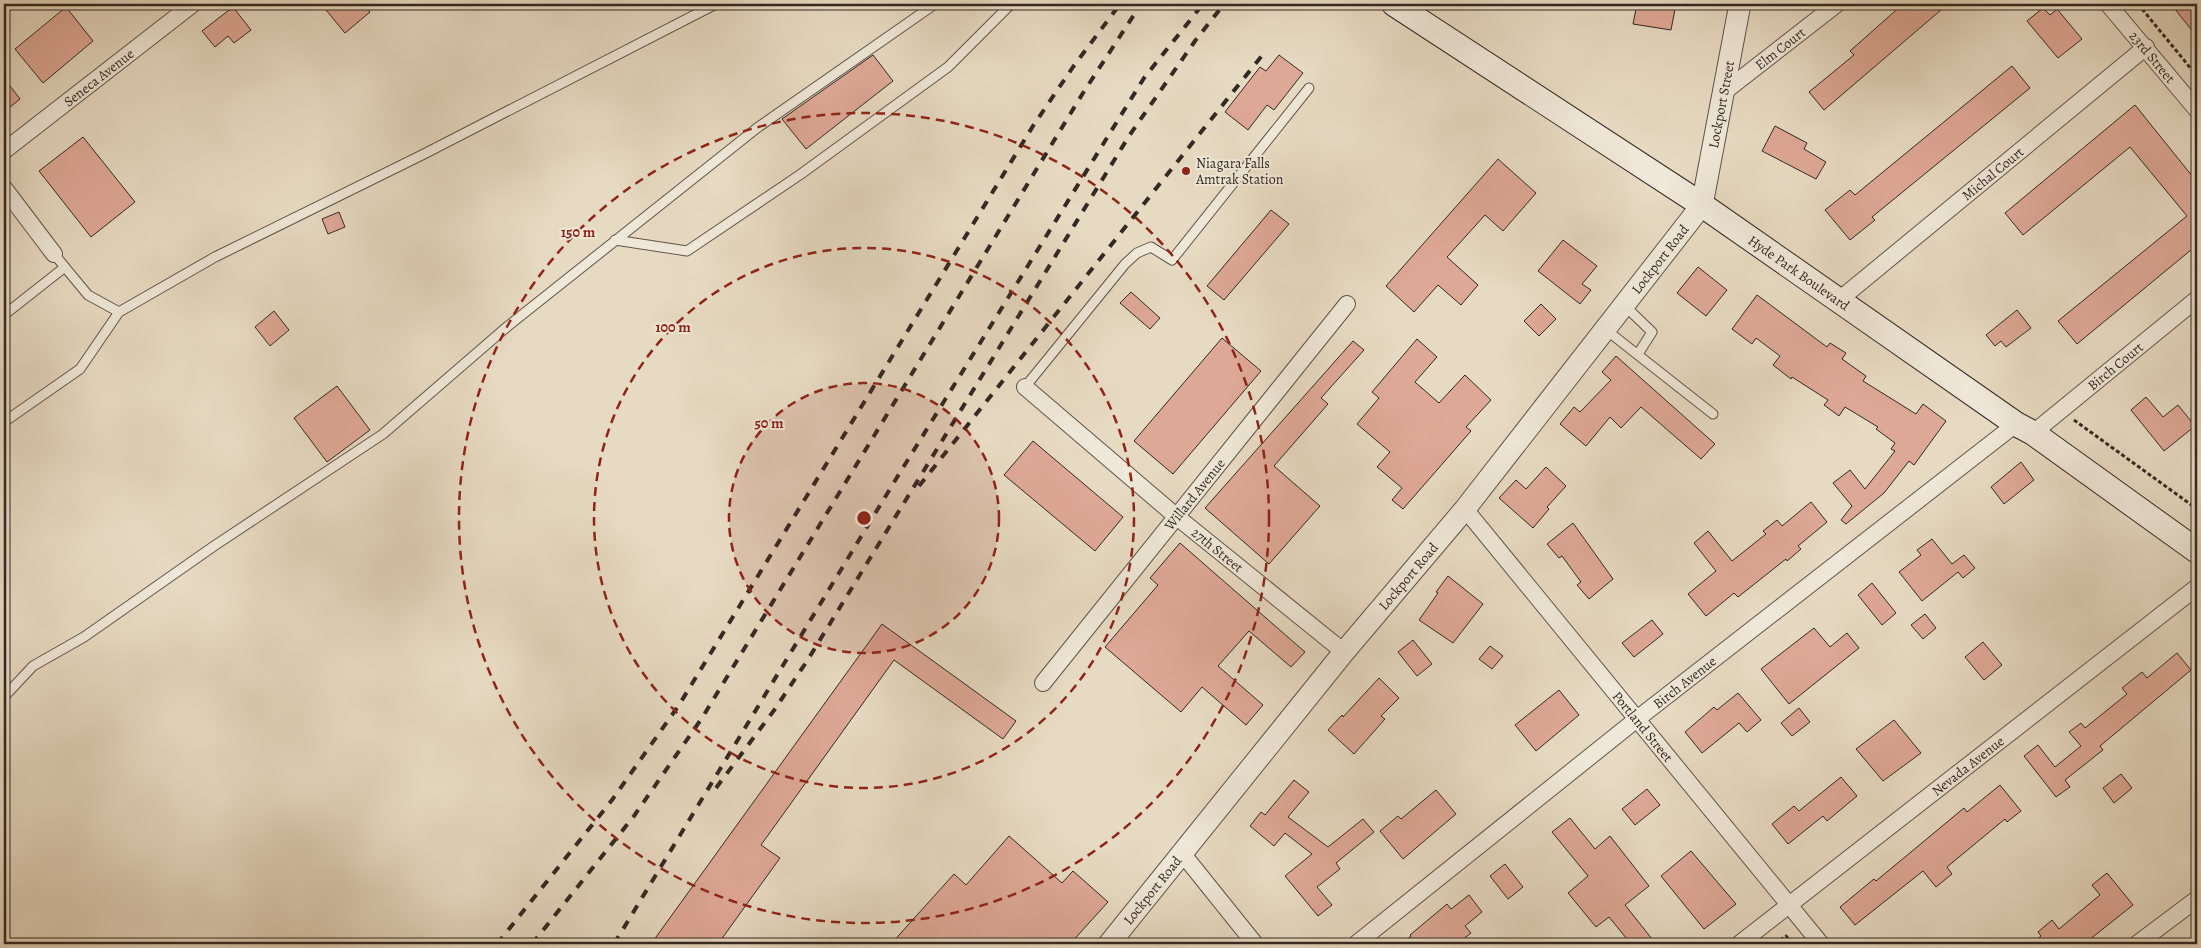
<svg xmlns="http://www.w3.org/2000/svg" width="2201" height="948" font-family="Alegreya,serif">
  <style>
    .building { fill: #dea896; stroke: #332823 }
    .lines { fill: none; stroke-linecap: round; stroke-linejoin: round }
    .service-casing { stroke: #60544b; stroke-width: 11 }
    .minor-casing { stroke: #60544b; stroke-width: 18 }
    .tertiary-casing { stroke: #60544b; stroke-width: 23 }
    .secondary-casing { stroke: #332823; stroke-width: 26 }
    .path { stroke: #332823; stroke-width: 3; stroke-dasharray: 4 2.5; stroke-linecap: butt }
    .service { stroke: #efe7d7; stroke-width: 9 }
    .minor { stroke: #efe7d7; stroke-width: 16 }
    .tertiary { stroke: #efe7d7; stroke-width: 21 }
    .secondary { stroke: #efe7d7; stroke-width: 24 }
    .rail { stroke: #332823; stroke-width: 4; stroke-dasharray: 9 9; stroke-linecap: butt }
    .ring { fill: none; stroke: #8f2418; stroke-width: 2.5; stroke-dasharray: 9 6 }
    .poi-dot { fill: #8f2418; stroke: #efe7d7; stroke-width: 2 }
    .labels { text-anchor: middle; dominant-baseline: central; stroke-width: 4; stroke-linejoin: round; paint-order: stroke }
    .street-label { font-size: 14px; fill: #332823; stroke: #efe7d7 }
    .poi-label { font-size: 14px; fill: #332823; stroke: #efe7d7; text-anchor: start }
    .centre { fill: #8f2418; stroke: #efe7d7; stroke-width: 2.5 }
    .ring-label { font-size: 15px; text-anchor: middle; font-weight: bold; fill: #8f2418; stroke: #efe7d7; stroke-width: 4; stroke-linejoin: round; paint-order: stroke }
  </style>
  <rect width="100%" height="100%" fill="#e7dac2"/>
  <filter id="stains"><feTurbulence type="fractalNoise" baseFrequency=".004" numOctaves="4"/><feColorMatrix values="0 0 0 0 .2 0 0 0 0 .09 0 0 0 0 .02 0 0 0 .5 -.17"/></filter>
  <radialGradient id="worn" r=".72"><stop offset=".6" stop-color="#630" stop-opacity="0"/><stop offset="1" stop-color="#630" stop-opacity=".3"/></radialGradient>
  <path class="building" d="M321,4H363L370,12L345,33Z
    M1637,4L1675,9L1671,30L1633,24Z
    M1903,4H1948L1824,110L1809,92L1854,55L1850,51Z
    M2171,4H2197V37Z
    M66,7L93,41L43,83L15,49Z
    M233,7L251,30L234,43L228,36L215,47L202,31Z
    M2043,8L2050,15L2057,9L2082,39L2058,58L2027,21Z
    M873,55L893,81L806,149L782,119Z
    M1279,55L1303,73L1274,110L1267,105L1248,130L1225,112L1260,67L1266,71Z
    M2012,66L2030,88L1872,217L1875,220L1850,240L1825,210L1850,190L1855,195Z
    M4,78L20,99L4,112Z
    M2135,105L2197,182V245L2077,344L2058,321L2187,216L2130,147L2023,235L2005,213Z
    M1775,126L1807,143L1804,149L1826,162L1816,179L1762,151Z
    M83,137L135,202L91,237L39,171Z
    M1498,159L1536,193L1503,231L1485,215L1447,257L1478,285L1461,305L1438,285L1414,312L1386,286Z
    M1271,210L1289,224L1224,300L1207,286Z
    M339,212L345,227L328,234L322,219Z
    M1563,240L1597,266L1582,284L1591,290L1580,304L1538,271Z
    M1698,267L1727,290L1706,316L1677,293Z
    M1131,292L1160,318L1150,329L1120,303Z
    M1757,295L1827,347L1830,343L1846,353L1842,359L1866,376L1863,381L1916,414L1923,404L1946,421L1914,465L1909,461L1884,493L1846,524L1841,520L1852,506L1833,483L1850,470L1865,489L1895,451L1891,449L1895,443L1876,429L1878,427L1845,407L1839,416L1824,405L1828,400L1792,377L1791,379L1773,365L1780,356L1756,338L1752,344L1732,329Z
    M1541,304L1556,319L1539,336L1524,321Z
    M2017,310L2031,328L2006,347L2001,341L1995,346L1986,335Z
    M274,311L289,330L270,346L255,327Z
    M1222,338L1261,371L1173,474L1134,441Z
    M1417,339L1437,357L1415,382L1439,403L1465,375L1491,400L1466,427L1471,431L1403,509L1392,500L1402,488L1377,467L1390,452L1357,424L1379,398L1372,392Z
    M1353,341L1364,350L1321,398L1328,404L1274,466L1320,506L1269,564L1205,508Z
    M1616,356L1715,444L1701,459L1641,407L1621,428L1610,417L1586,446L1560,424L1574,407L1580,412L1611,380L1602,372Z
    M337,386L370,430L327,462L294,418Z
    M2146,397L2163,417L2178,405L2195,426L2164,451L2131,410Z
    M1033,441L1123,517L1095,551L1004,475Z
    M2021,462L2034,480L2004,504L1991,487Z
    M1546,467L1566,486L1547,507L1549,509L1533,528L1499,498L1516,480L1526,489Z
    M1811,502L1827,522L1798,546L1801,549L1787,561L1786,559L1738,597L1734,593L1706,616L1688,594L1716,571L1694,543L1708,531L1732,561L1766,534L1763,531L1777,520L1782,526Z
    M1573,523L1613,579L1589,599L1577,585L1581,582L1562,556L1559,558L1547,544Z
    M1932,539L1952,564L1964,555L1975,568L1963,578L1958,572L1922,601L1899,572L1921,555L1917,550Z
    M1180,543L1305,652L1291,667L1249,631L1218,666L1263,705L1246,725L1202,687L1181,712L1105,647L1158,585L1150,578Z
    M1448,576L1483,604L1453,643L1419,620L1438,593L1436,592Z
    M1872,583L1896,613L1882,625L1858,595Z
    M1925,614L1936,628L1923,639L1911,625Z
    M1652,620L1663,634L1634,657L1622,643Z
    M882,624L1016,721L1003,739L894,660L761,845L780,858L718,944H651Z
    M1814,628L1830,647L1847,633L1859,648L1789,704L1761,669Z
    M1413,640L1432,664L1417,676L1398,652Z
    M1983,642L2002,665L1984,680L1965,657Z
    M1490,646L1503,656L1492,669L1479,659Z
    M2177,653L2191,670L2100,746L2103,750L2065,780L2070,787L2056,797L2024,756L2038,745L2055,767L2081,746L2069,732L2081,723L2085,728L2127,694L2122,688L2142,672L2147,678Z
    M1379,678L1399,698L1381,716L1385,719L1354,754L1328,730L1342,715L1343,717Z
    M1559,690L1579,715L1536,751L1515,725Z
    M1738,693L1761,720L1747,732L1739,723L1702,753L1685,732L1714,707L1717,710Z
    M1799,708L1810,722L1792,736L1781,723Z
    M1894,720L1921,753L1883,781L1856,749Z
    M2121,774L2132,788L2114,803L2103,788Z
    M1841,777L1857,796L1827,821L1823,816L1788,844L1772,824L1794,806L1799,811Z
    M1294,780L1309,792L1288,817L1328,847L1363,819L1374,832L1336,863L1340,869L1317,887L1332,905L1318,916L1285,876L1312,854L1285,833L1274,846L1250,826L1261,812L1265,815Z
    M2000,785L2021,811L2007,822L2005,819L1947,867L1952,874L1936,887L1923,871L1855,925L1840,907L1874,879L1876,881L1964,808L1967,812Z
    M1647,789L1660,805L1635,825L1622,809Z
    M1436,790L1456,814L1403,859L1380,831L1398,816L1401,819Z
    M1570,818L1595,849L1610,836L1649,886L1625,905L1656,944H1631L1609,917L1596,927L1568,893L1588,876L1552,832Z
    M1009,836L1062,883L1073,871L1108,902L1070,944H891L954,874L966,885Z
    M1691,851L1736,904L1704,929L1661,876Z
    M1505,864L1523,887L1508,899L1490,876Z
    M2107,873L2133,905L2084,944H2032L2041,936L2038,932L2052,920L2059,929L2100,895L2092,885Z
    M1469,895L1482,912L1465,926L1471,933L1457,944H1401L1411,936L1410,935L1447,904L1451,909Z"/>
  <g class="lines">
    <g class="service-casing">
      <path id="service" d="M615,240L687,251L801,174L948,67L1011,4
        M54,254L88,295L119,312L215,257L422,155L716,4
        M1624,305L1652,332L1638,354
        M4,315L65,267
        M1605,329L1713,414
        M1025,387L1125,264L1137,253L1151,247L1172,260L1309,88
        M4,422L80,369L119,312
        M4,697L33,666L84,637L214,546L383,434L508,326L757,128L935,4"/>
    </g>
    <g class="minor-casing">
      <g id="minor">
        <path id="s1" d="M2108,4L2197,110"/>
        <path id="s2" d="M1724,92L1837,4"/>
        <path id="s3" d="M4,151L193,4"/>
        <path d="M4,188L54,254"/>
        <path id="s4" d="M1839,300L2146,47"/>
        <path id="s5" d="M1025,387L1177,517L1344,652"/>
        <path id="s6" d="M2033,433L2197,299"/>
        <path id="s7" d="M1465,509L1821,944"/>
        <path id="s8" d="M1043,683L1347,304"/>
        <path d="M1182,853L1255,944"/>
        <path id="s9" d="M1356,944L1637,719L2016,424"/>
        <path id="s10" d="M1739,944L2197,587"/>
        <path d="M2137,944L2197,899"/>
      </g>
    </g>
    <g class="tertiary-casing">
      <g id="tertiary">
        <path id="s11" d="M1109,944L1344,652L1465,509L1702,205L1740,4"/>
      </g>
    </g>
    <g class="secondary-casing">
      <g id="secondary">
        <path id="s12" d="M1394,4L1702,205L2016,424L2033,433L2197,551"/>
      </g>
    </g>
    <path class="path" d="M2138,4L2197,76
      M2074,420L2197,509
      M1775,944L1786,936L1792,944"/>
    <use href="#service" class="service"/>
    <use href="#minor" class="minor"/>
    <use href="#tertiary" class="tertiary"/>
    <use href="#secondary" class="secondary"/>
    <path class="rail" d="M919,486L1264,53
      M716,788L775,709L807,661L1129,136L1195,41L1224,4
      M497,944L612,800L679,705L1033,126L1073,67L1120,4
      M532,944L634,816L702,718L1083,93L1141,4
      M614,944L896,479L1144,78L1203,4"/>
  </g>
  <circle cx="864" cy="518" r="135" fill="#8f2418" fill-opacity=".12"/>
  <g class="ring">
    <circle cx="864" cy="518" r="135"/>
    <circle cx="864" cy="518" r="270"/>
    <circle cx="864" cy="518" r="405"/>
  </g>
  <circle class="poi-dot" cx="1186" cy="171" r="5"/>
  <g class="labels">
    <g class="street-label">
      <text stroke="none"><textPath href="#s2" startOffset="71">Elm Court</textPath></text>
      <text stroke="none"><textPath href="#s1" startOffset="69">23rd Street</textPath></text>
      <text stroke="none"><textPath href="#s3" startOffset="120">Seneca Avenue</textPath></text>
      <text stroke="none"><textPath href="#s11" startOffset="1050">Lockport Street</textPath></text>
      <text stroke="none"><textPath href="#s4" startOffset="199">Michal Court</textPath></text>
      <text stroke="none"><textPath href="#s11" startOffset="879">Lockport Road</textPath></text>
      <text stroke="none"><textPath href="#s12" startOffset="486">Hyde Park Boulevard</textPath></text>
      <text stroke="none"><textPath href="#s6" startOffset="106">Birch Court</textPath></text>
      <text stroke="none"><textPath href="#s8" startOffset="242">Willard Avenue</textPath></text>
      <text stroke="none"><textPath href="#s5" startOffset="252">27th Street</textPath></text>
      <text stroke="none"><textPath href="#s11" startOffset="474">Lockport Road</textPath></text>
      <text stroke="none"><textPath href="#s9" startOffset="420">Birch Avenue</textPath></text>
      <text stroke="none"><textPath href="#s7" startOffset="281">Portland Street</textPath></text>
      <text stroke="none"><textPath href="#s10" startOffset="290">Nevada Avenue</textPath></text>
      <text stroke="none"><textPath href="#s11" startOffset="69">Lockport Road</textPath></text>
    </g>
    <g class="poi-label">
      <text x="1196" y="163">Niagara Falls<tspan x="1196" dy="16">Amtrak Station</tspan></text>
    </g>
  </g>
  <circle cx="864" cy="518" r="8" class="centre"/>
  <g class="ring-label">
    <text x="578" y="237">150 m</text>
    <text x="673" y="332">100 m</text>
    <text x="769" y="428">50 m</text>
  </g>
  <rect width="2201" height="948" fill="none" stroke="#e7dac2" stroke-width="20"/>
  <rect x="5" y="5" width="2191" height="938" fill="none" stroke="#332823" stroke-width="2.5"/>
  <rect x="10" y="10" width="2181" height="928" fill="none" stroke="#332823"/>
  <rect width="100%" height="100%" filter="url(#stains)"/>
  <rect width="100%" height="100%" fill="url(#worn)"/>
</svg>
